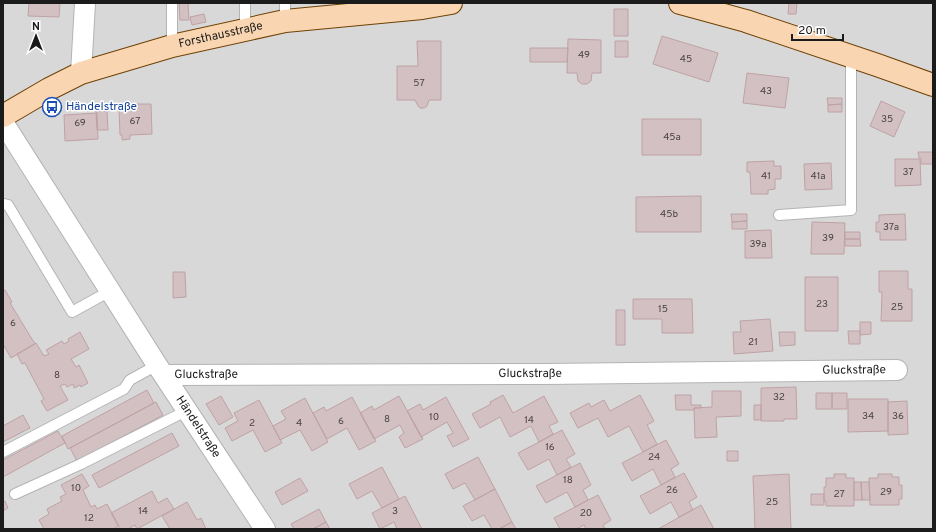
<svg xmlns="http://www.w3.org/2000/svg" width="936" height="532" font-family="Overpass,sans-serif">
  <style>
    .residential { fill: #d9d8d8 }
    .building { fill: #d3c0c2; stroke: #bea2a5 }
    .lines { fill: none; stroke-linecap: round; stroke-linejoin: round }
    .lane-casing { stroke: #b4b4b4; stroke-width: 12 }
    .street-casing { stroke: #b4b4b4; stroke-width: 22 }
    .secondary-casing { stroke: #6f4004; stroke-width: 24 }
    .lane { stroke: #fff; stroke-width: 10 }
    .street { stroke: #fff; stroke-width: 20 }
    .secondary { stroke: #f9d6b1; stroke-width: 22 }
    .labels { text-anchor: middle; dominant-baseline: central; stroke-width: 3; stroke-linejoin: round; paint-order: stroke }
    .number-label { font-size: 10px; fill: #494445 }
    .street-label { font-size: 12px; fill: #1b1b1b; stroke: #fff }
    .transit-label { font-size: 12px; fill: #164399; stroke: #fff; text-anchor: start }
  </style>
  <rect width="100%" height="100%" fill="#ede1e0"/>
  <path class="residential" d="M3,3H933V529H3Z"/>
  <path class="building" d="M29,3H60L59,17L28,16Z
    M179,3H188L189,20H180Z
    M789,3H797L796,14H788Z
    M614,9H628V36H614Z
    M204,14L206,22L192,25L190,17Z
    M662,36L718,53L709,82L653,64Z
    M568,39L601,40V73H592L591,81L587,84H582L578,81L577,73H567Z
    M417,41H441V100H429L427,106L424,108H420L418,106L415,100H397V66H418Z
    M615,41H628V57H615Z
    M530,48H568L567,62H530Z
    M747,73L789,78L785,108L743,103Z
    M827,98H842V104L828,105Z
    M881,101L905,112L894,137L870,126Z
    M136,104H151L152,134L130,135V139L122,140V135H120L119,107H136Z
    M842,104V112H828V105Z
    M96,111H107L108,130H97Z
    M97,113L98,139L65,141L64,115Z
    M642,119H701V155H642Z
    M918,152H933V164H921V158H919Z
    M895,159H920L921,185L895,186Z
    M774,161V166H781V179H775V189L768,190V194H751L750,172H747V162Z
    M831,163L832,189L805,190L804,164Z
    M701,196V232H636V197Z
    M731,214H747V221L732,222Z
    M905,214L906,240H880V232H876V222H879V215Z
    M747,221V229H732V222Z
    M812,222L845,223L844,254H811Z
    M771,230L772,258H745V231Z
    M845,232H860V239H845Z
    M845,239H860L861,246H845Z
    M879,271H908V289H912V321H881L882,292H879Z
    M173,272H185L186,297L173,298Z
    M805,277H838V331H805Z
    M5,290L12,302L10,303L35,344L11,358L3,344V291Z
    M633,299H692L693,333H662V319H633Z
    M616,310H625V345H616Z
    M770,319L773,351L734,354L733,332H741L740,321Z
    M860,322H871V334L860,335Z
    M848,331H860V344H849Z
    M80,332L89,349L71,359L76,367L79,365L88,383L81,387L80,385L74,388L73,384L67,387L65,384L60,386L68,400L47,411L41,401L44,399L25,363L22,364L17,354L36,343L44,356L49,354L46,350L62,341L64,344L69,341L68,339Z
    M779,332H795V345L780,346Z
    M796,387L797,419H784V421H761V388Z
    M147,390L154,403L68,449L62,436Z
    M712,391H741V416L716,417L717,437L695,438L694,408L712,407Z
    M816,393H832V409H816Z
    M832,393H847V409H832Z
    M503,395L513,413L544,396L558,422L549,426L553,434L539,442L531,426L510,437L500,417L480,428L472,414L491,404L490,402Z
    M640,395L654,421L647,425L657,444L643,452L629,426L608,437L598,418L578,428L570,413L589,403L591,407L604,400L610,411Z
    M675,395H691V405H701V408H694V410H676Z
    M221,396L233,417L219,425L206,404Z
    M399,396L423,439L405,448L399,437L404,433L400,425L374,439L360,413L372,406L374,410Z
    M352,397L376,441L359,450L347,428L327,439L313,413L324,407L326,411Z
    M446,397L469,439L453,447L447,436L453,433L447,422L421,437L407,411L420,404L423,410Z
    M305,398L328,442L312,451L300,430L280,440L273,426L286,419L281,411Z
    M848,399H888V431L848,432Z
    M259,400L282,443L265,452L253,430L232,441L225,428L238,421L234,413Z
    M907,401L908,434L888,435V402Z
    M156,402L163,415L77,461L70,448Z
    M754,405H761V420H754Z
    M23,415L30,428L3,442V426Z
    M562,430L575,454L566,459L571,467L557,475L549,459L528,470L518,453Z
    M58,431L65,443L3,477V460Z
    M172,433L179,446L99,488L92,475Z
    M666,440L679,464L671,469L675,477L661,485L653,469L632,481L622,463Z
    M727,451H738V461H727Z
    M478,457L495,489L475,500L465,483L453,489L445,474Z
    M580,463L591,485L583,490L588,500L575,507L567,492L546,503L536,486Z
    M382,467L399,499L382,508L372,491L357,499L349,484Z
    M684,473L697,497L689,502L693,510L679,517L671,502L650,514L640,496Z
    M82,474L89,486L83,490L91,507L95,505L97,509L107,504L119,526L113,529H44L39,520L49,514L47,509L62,501L60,497L66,494L61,485Z
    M789,474L791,529H755L753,476Z
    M834,474H846V478H854V506H826V501H824V487H826V478H834Z
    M878,474H892V477H899V485H902V499H899V505H870L869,478H878Z
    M300,478L308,491L282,505L275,492Z
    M854,482H861L862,500H854Z
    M861,482H869L870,500H862Z
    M495,489L512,522L499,529H492L484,515L472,521L463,506Z
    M152,491L158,503L167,498L174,509L137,529L135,525L128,529H120L111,513Z
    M811,494H824V505H811Z
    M598,495L611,520L603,525L605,529H586L584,525L576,529H560L554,518Z
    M405,496L422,529H397L394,522L380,529L372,513Z
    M5,501L8,508L3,511V502Z
    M187,502L197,520L201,518L206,529H170L162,516Z
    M701,505L714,529H658Z
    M319,509L326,522L313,529H294L291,524Z
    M326,522L330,529H313Z
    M512,522L516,529H499Z"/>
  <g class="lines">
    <g class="lane-casing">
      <path id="lane" d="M172,3V46
        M245,3V29
        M285,3V21
        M3,204L8,205L72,312L110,291
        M779,215L851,210V56
        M3,452L124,389L130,380L157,365
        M15,494L81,464L188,410"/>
    </g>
    <g class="street-casing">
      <g id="street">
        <path d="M81,73L85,3"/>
        <path id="s1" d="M3,122L157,365L265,529"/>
        <path id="s2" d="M164,375L546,374L897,370"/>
      </g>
    </g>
    <g class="secondary-casing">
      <g id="secondary">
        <path d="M680,3L746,21L877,65L933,85"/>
        <path id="s3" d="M3,116L49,89L81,73L172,46L285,21L422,8L451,3"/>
      </g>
    </g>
    <use href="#lane" class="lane"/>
    <use href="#street" class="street"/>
    <use href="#secondary" class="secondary"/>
  </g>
  <defs>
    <g id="bus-ring" transform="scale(1)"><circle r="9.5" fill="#fff" stroke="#1a4fb4" stroke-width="1.5"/><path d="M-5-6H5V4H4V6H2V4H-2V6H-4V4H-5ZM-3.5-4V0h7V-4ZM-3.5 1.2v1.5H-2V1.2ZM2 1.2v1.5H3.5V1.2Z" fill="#1a4fb4"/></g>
  </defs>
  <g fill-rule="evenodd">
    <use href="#bus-ring" x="52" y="107"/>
  </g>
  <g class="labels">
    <g class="number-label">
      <text x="584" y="55">49</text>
      <text x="686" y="59">45</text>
      <text x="419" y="83">57</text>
      <text x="766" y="91">43</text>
      <text x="887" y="119">35</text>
      <text x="135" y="121">67</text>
      <text x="80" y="123">69</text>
      <text x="672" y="137">45a</text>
      <text x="908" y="172">37</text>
      <text x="766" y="176">41</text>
      <text x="818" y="176">41a</text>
      <text x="669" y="214">45b</text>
      <text x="891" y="227">37a</text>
      <text x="828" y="238">39</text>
      <text x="758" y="244">39a</text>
      <text x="822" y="304">23</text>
      <text x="897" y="307">25</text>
      <text x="663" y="309">15</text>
      <text x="13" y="323">6</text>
      <text x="753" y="342">21</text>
      <text x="57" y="375">8</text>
      <text x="779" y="397">32</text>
      <text x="868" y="416">34</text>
      <text x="898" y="416">36</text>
      <text x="434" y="417">10</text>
      <text x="387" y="419">8</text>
      <text x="529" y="420">14</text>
      <text x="341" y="421">6</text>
      <text x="252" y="423">2</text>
      <text x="299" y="423">4</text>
      <text x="550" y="447">16</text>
      <text x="654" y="457">24</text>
      <text x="568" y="480">18</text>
      <text x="76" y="488">10</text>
      <text x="672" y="490">26</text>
      <text x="886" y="492">29</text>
      <text x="839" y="494">27</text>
      <text x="772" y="502">25</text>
      <text x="143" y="511">14</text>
      <text x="395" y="511">3</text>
      <text x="586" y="513">20</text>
      <text x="89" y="518">12</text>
    </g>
    <g class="street-label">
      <text stroke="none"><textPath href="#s3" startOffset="234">Forsthausstraße</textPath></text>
      <text stroke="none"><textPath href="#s2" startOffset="690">Gluckstraße</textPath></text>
      <text stroke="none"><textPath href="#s2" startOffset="366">Gluckstraße</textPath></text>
      <text stroke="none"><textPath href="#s2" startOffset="42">Gluckstraße</textPath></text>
      <text stroke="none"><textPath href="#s1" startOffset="362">Händelstraße</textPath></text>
    </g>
    <g class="transit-label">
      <text x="66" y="107">Händelstraße</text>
    </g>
  </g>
  <rect width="936" height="532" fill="none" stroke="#1b1b1b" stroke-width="8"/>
  <g transform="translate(36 36)" stroke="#ffffff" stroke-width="3" paint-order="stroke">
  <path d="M0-3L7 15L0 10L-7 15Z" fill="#1b1b1b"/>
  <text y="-6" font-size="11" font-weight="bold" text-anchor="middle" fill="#1b1b1b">N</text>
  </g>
  <path d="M792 34v6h51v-6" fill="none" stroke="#1b1b1b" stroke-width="2"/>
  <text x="798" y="34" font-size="12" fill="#1b1b1b" stroke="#ffffff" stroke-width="3" paint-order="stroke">20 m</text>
</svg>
